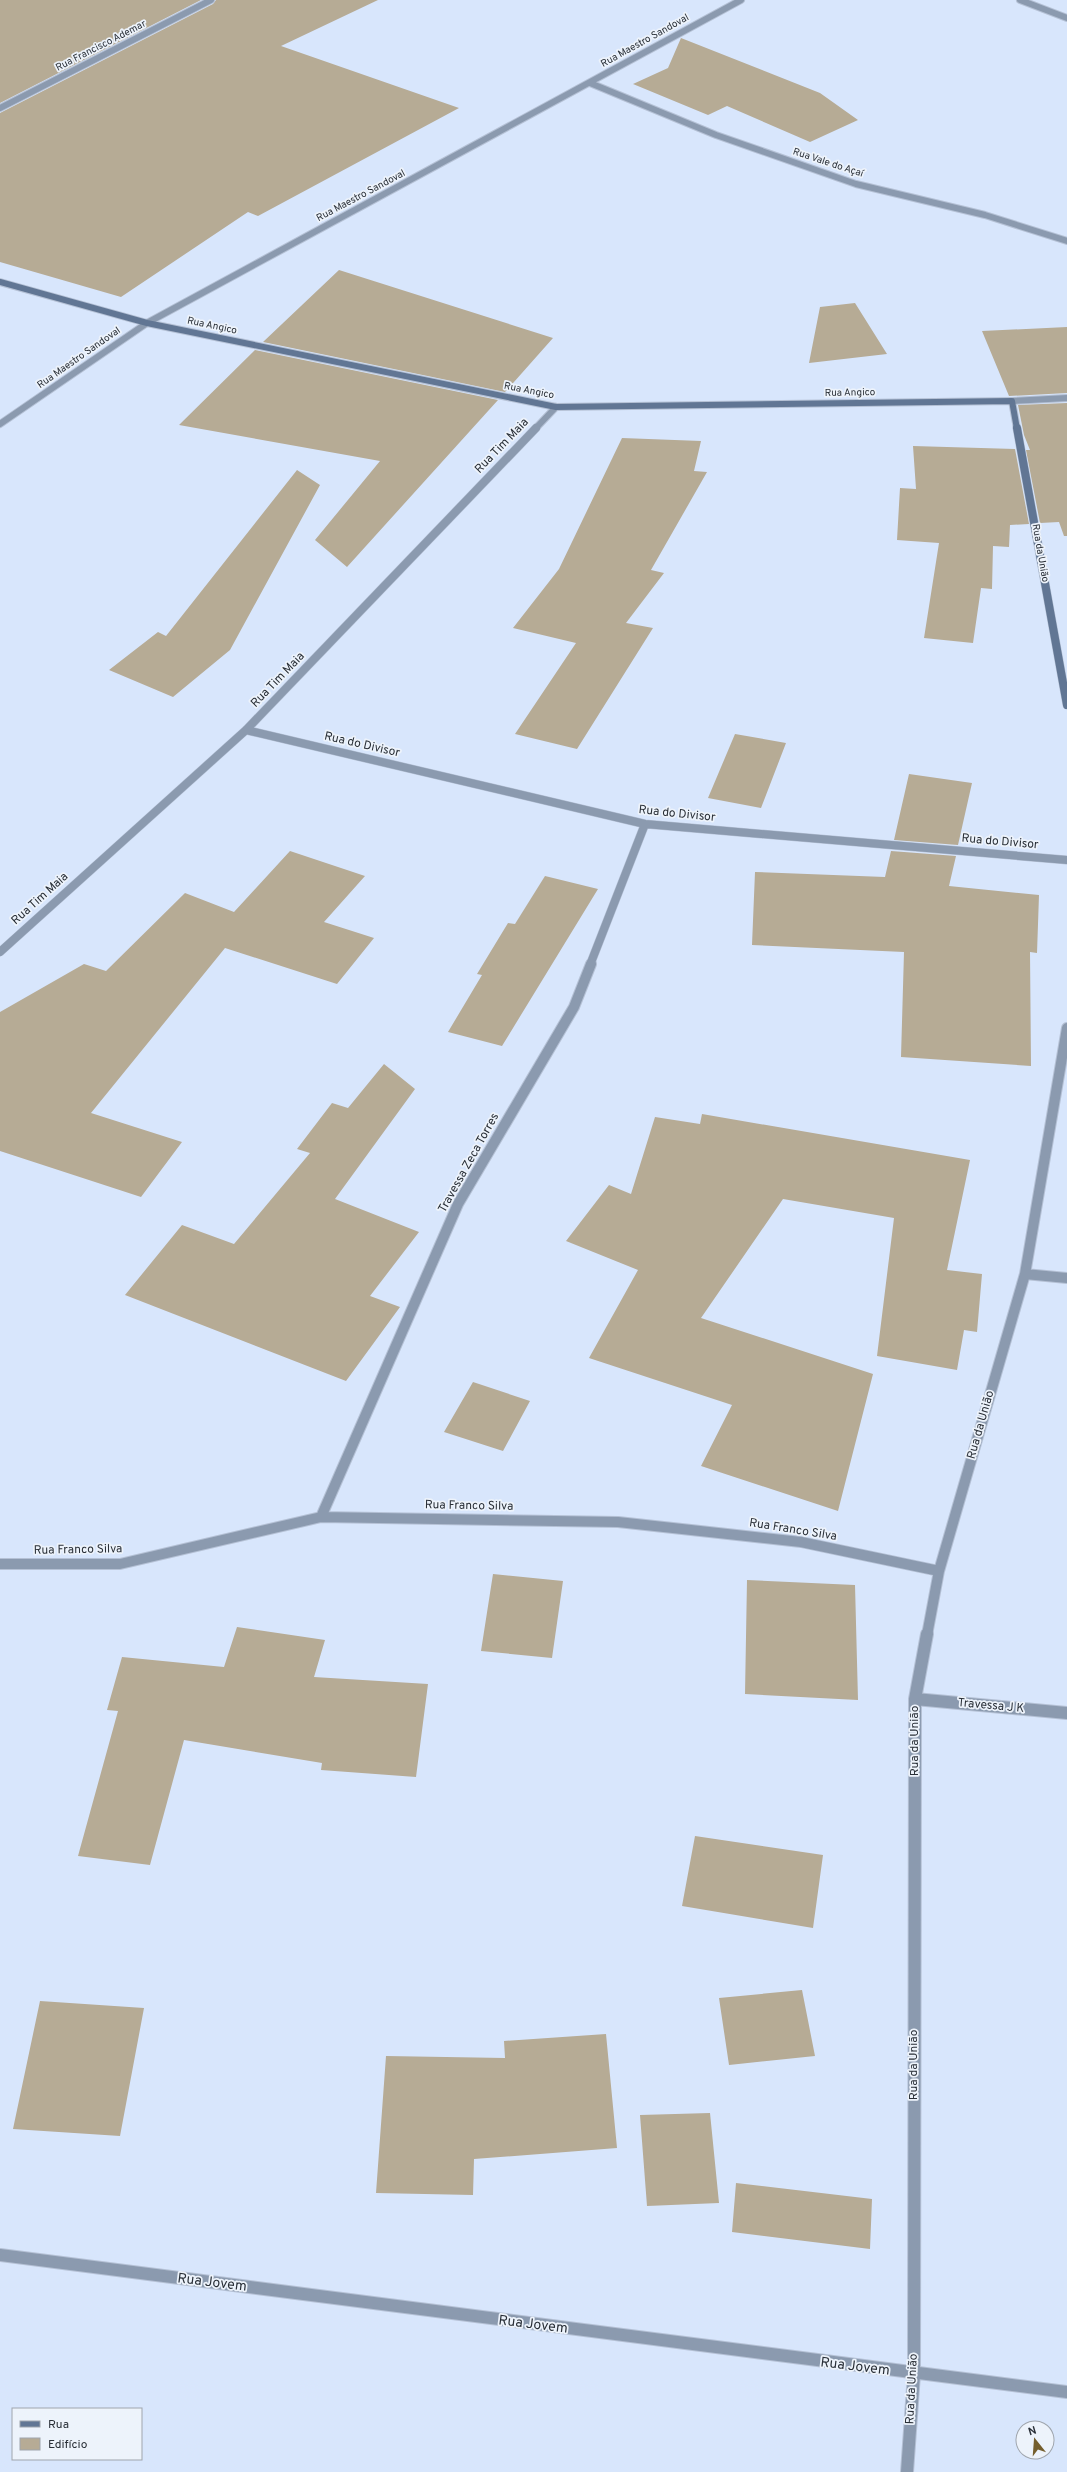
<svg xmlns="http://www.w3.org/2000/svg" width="1067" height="2472" font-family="Overpass,sans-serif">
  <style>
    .building { fill: #b6ab95 }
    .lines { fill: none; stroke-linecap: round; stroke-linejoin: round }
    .street-far3-casing { stroke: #b5c1d5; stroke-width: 8 }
    .street-far2-casing { stroke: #b5c1d5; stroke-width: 9 }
    .street-far1-casing { stroke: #b5c1d5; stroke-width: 12 }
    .street-casing { stroke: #b5c1d5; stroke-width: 14 }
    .secondary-far1-casing { stroke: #b5c1d5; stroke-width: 8 }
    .secondary-casing { stroke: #b5c1d5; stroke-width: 9 }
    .street-far3 { stroke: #8b9aaf; stroke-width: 6 }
    .street-far2 { stroke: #8b9aaf; stroke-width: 8 }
    .street-far1 { stroke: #8b9aaf; stroke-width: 10 }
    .street { stroke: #8b9aaf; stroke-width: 12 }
    .secondary-far1 { stroke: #617694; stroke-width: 6 }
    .secondary { stroke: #617694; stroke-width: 8 }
    .labels { text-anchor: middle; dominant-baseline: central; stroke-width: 3.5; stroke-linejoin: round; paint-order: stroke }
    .far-street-label { font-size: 10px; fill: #292f37; stroke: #edf3fb }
    .street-label { font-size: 12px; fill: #292f37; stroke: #edf3fb }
    .near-street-label { font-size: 14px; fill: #292f37; stroke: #edf3fb }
  </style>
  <rect width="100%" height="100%" fill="#d8e6fc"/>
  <path class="building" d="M0,0H201L0,103Z
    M216,0H378L281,46L459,108L258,216L248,212L121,297L0,262V113L213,4Z
    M681,38L820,93L858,120L810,142L727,106L708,115L633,84L668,68Z
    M339,270L553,338L505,392L263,342Z
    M855,303L887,354L809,363L820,307Z
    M1067,327V393L1009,396L982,331Z
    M255,350L498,400L347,567L315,540L380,461L179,425Z
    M1067,403V536H1064L1059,522L1040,523L1026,450H1030L1024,435L1018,405Z
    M622,438L701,441L694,471L707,472L651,570L664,573L626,623L653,628L577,749L515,734L576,643L513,628L559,569Z
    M913,446L1015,449L1029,524L1010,525L1009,547L993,546L992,589L981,588L973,643L924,638L939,543L897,540L900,488L916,489Z
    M297,470L320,485L230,650L173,697L109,670L158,632L166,636Z
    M735,734L786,743L761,808L708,798Z
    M909,774L972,783L958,845L894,840Z
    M290,851L365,876L324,922L374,938L337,984L225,948L91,1113L182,1142L141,1197L0,1151V1012L84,964L106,971L185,893L234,912Z
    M891,851L956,856L949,886L1039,895L1037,953L1030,952L1031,1066L901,1057L904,952L752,945L755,872L885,877Z
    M545,876L598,889L502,1046L448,1032L482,975L477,974L508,923L515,924Z
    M384,1064L415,1089L335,1199L419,1232L370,1296L400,1307L346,1381L125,1295L182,1225L234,1244L310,1153L297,1149L332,1103L348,1108Z
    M702,1114L970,1160L947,1270L982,1274L977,1332L964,1330L957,1370L877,1356L894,1218L783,1199L701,1318L873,1374L838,1511L701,1466L732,1405L589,1358L638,1270L566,1241L609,1185L631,1194L655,1117L700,1124Z
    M473,1382L530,1401L503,1451L444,1432Z
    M493,1574L563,1581L552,1658L481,1651Z
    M747,1580L855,1585L858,1700L745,1694Z
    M237,1627L325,1640L314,1677L428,1684L416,1777L321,1770L322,1763L184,1740L150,1865L78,1856L118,1711L107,1710L122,1657L224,1667Z
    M695,1836L823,1855L813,1928L682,1906Z
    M802,1990L815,2056L729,2065L719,1998Z
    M40,2001L144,2008L120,2136L13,2129Z
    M606,2034L617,2148L474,2159L473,2195L376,2193L386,2056L505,2058L504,2041Z
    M710,2113L719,2203L647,2206L640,2115Z
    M736,2183L872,2199L870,2249L732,2232Z"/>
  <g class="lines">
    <g class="street-far3-casing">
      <path id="street-far3" d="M1020,0L1067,18
        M590,83L716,135L856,184L985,215L1067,241
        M0,108L211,0
        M1012,401L1067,398
        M0,424L147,323L741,0
        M535,429L556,407"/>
    </g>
    <g class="street-far2-casing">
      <path id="street-far2" d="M246,730L645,824L1067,860
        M0,952L246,730L536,428
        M590,965L645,824"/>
    </g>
    <g class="street-far1-casing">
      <path id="street-far1" d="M1025,1274L1067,1278
        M321,1517L458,1204L574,1007L591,964
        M0,1564H120L321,1517L618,1522L801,1542L939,1571
        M927,1635L939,1571L1025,1274L1067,1028"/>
    </g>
    <g class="street-casing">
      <path id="street" d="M915,1699L1067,1713
        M0,2255L1067,2392
        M907,2472L914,2374L915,1699L927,1634"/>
    </g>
    <g class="secondary-far1-casing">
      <path id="secondary-far1" d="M0,282L147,323L556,407L1012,401L1017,429"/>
    </g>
    <g class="secondary-casing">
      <path id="secondary" d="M1017,428L1067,705"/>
    </g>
    <use href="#street-far3" class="street-far3"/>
    <use href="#street-far2" class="street-far2"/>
    <use href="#street-far1" class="street-far1"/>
    <use href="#street" class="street"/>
    <use href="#secondary-far1" class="secondary-far1"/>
    <use href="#secondary" class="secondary"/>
  </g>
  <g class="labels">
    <g class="far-street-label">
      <text transform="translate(645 41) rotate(-29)">Rua Maestro Sandoval</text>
      <text transform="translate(101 46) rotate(-27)">Rua Francisco Ademar</text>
      <text transform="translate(828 163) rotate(18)">Rua Vale do Açaí</text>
      <text transform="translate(361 196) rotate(-28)">Rua Maestro Sandoval</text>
      <text transform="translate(212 326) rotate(12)">Rua Angico</text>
      <text transform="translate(79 358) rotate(-35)">Rua Maestro Sandoval</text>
      <text transform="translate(529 391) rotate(11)">Rua Angico</text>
      <text transform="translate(850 393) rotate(-1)">Rua Angico</text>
      <text transform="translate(1040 553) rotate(80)">Rua da União</text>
    </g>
    <g class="street-label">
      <text transform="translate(502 446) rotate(-46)">Rua Tim Maia</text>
      <text transform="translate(278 680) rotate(-46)">Rua Tim Maia</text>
      <text transform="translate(362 745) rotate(13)">Rua do Divisor</text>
      <text transform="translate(677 814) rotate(6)">Rua do Divisor</text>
      <text transform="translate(1000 842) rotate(5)">Rua do Divisor</text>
      <text transform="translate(40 899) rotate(-42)">Rua Tim Maia</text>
      <text transform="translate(469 1163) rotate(-61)">Travessa Zeca Torres</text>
      <text transform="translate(981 1425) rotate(-74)">Rua da União</text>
      <text transform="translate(469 1506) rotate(1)">Rua Franco Silva</text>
      <text transform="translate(793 1530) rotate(9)">Rua Franco Silva</text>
      <text transform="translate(78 1550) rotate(-1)">Rua Franco Silva</text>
      <text transform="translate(991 1706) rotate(5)">Travessa J K</text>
      <text transform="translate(915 1741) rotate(-90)">Rua da União</text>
      <text transform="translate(914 2065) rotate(-90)">Rua da União</text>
      <text transform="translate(912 2389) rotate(-87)">Rua da União</text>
    </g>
    <g class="near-street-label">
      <text transform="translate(212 2283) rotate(7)">Rua Jovem</text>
      <text transform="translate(533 2325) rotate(7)">Rua Jovem</text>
      <text transform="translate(855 2367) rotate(7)">Rua Jovem</text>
    </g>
  </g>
  <rect x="12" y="2408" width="130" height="52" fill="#edf3fb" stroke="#9fa5ad"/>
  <rect x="20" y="2421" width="20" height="6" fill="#617694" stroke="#9fa5ad"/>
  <text x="48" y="2428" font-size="12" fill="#292f37">Rua</text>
  <rect x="20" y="2438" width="20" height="12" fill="#b6ab95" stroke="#9fa5ad"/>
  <text x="48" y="2448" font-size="12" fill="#292f37">Edifício</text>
  <g transform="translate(1035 2440) rotate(343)"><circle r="19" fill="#edf3fb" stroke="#9fa5ad"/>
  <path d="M0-3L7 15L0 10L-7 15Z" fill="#745e2d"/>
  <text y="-6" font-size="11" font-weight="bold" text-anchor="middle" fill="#292f37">N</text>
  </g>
</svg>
